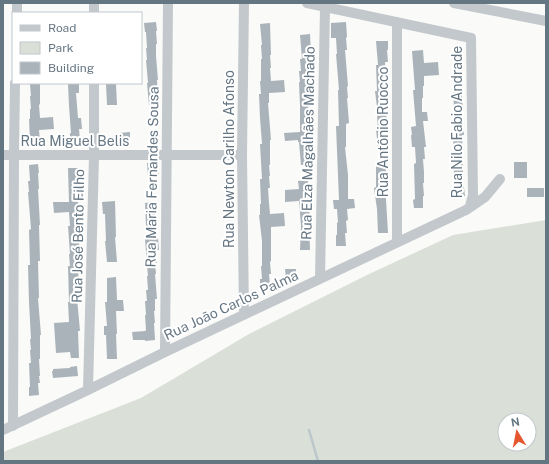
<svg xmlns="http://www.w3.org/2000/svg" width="549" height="464" font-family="'Public Sans',sans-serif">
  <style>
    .green { fill: #dadfd7; fill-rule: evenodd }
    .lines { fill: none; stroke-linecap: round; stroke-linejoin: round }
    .stream { stroke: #bbc7cb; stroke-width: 2.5 }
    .building { fill: #aab3b9 }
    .minor { stroke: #c3c8cc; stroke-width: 10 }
    .labels { text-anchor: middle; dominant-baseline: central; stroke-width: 4; stroke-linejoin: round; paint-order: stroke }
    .street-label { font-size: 14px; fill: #657683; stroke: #fff }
  </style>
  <rect width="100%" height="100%" fill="#fafaf8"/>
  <path class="green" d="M546,220V461H3V452L141,398L249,334L367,275L453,235ZM505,420H529V444H505Z"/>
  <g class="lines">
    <path class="stream" d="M309,430L318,461"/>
  </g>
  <path class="building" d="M156,22L157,31H156L157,44H156V56L158,80H157L158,104L149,105L147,83H148L146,60H147L146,48H147L146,32H145L144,23Z
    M346,22L347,37L346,38L347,50H345L348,86L347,87L348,98H347L349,123L346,124V147H345L348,175V199H354L355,208L347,209L348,220L346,221L347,233H345L346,246H336V235H337V223L338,222L337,209H334L333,200H339L336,126H339L338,90H339L336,54H337L336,38H331V23Z
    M270,23L271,55H270L271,68H270L271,81L284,80L285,92L269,93V103H268L271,140H270V165H269L270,176H269L270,188H268L269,203L270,214L284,213L285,226L271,227V261L270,262L271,274H269L270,285L260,286V279H262L261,266H262V241L259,215H260V204H261L260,179H262L260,144H262L260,118L259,94H261L260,81H261V59H262L261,45H262L260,24Z
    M310,34L311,55H310L311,67H309L310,79H307L309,119H310L311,141H309L311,165H301L299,142H298V140L285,141L284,133L300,132V106L299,82H300L299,71H301L300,59H302L300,35Z
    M376,41H388V50H387L388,62H385L386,87H385L387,111H386L387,123H386L387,147L378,148L376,129H378L377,115H378L375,91H377L376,65H378Z
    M423,50L424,63L438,62L439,75L424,76V86H423V98H422V112H427L428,121H423L426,147H424L425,159H423L424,172V183H423L424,196H423V208H414L413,200L415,199L414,164L416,163L415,147H412L411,135H412L411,127L416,126L413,90H415L412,51Z
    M462,52L463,61H462V73L461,74L462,86H461L463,110H461L464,135H462L463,172H462L465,196L455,197L453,176H454L453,151H454L453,139H454L453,113H454L453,76H454V53Z
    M32,83H40V104L39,105L40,118L53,117L54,129L39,130L40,141L30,142L29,119H30V109H31L30,96H31L30,84Z
    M68,83H79V93H76L78,118H81L82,129H79L80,141L70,142V133H71L69,106Z
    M106,84H116L117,105H107Z
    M130,132V142L119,143V133Z
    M158,162L159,175L148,176L147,163Z
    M514,162H527V178H514Z
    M386,163V172H385L386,183H385L388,233H378L377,209L374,188L376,187V164Z
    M38,164L39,173H38L39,189H38L40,225H39L40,261H38L39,298H38L41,335H40V359H39L40,376H39L40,383H38L39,395L29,396V387H30L29,363H31L30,350H31L30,339H31L29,302L28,265H30L29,230L31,229L28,192H29L28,181H30L29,165Z
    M68,168H78L79,190H83V200H78L80,238H79L80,262H78L79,298H77L80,331H78L79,358H71L70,352L56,353L54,323L69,322L68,302H69L68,266H70L69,254H70L68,226H70L69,212L54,213L53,202H69Z
    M308,180L310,225H309L310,250H300L301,226L299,201L285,202V190L299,189L298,181Z
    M527,188H544V197H527Z
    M115,201L116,237H115L117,262H107L105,241H106L105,214H103L102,202Z
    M155,202V225L146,226L145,203Z
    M158,238L159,250H156L157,263H155L156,274H155L157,299H155V311H154L155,323H154L155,340L145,341V340H133L132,332L145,331L146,330L145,315H146L145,301H147L146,290H148L147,276H148L147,265L145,239Z
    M285,269H296V278L286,279Z
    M116,277L117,300H123L124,311H116L117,334H116L117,359H107L106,335H104V326H107L105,302H107V278Z
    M77,366L78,376L53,378L52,371H53V369L70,368V367Z"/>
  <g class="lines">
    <path class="minor" d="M94,3V13
      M244,3L242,155L244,315
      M307,3L471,38L473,195L470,206
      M454,3L546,21
      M17,13V3
      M3,155H242
      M397,242V22
      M320,279L325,7
      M165,352L168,3
      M88,390L94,156V83
      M13,426L14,155L15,83
      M3,430L88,390L165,352L466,210L485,197L500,179"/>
  </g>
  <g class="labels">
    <g class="street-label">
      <text transform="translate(457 122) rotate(-90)">Rua Nilo Fabio Andrade</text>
      <text transform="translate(383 132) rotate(-90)">Rua Antônio Ruocco</text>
      <text x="75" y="141">Rua Miguel Belis</text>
      <text transform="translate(308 143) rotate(-89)">Rua Elza Magalhães Machado</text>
      <text transform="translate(229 159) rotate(-90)">Rua Newton Carilho Afonso</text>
      <text transform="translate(152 177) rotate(-89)">Rua Maria Fernandes Sousa</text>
      <text transform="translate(78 236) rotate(-89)">Rua José Bento Filho</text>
      <text transform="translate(231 305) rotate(-25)">Rua João Carlos Palma</text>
    </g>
  </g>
  <rect width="549" height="464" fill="none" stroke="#657683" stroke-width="8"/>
  <rect x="12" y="12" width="130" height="72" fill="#ffffff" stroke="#c1c8cd"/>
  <rect x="20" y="25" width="20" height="6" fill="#c3c8cc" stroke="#c1c8cd"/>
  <text x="48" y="32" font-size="12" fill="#657683">Road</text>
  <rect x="20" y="42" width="20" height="12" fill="#dadfd7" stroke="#c1c8cd"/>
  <text x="48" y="52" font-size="12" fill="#657683">Park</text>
  <rect x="20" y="62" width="20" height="12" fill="#aab3b9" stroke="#c1c8cd"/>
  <text x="48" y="72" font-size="12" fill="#657683">Building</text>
  <g transform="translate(517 432) rotate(350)"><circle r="19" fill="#ffffff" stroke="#c1c8cd"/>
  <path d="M0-3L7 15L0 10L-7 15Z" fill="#e4572e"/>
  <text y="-6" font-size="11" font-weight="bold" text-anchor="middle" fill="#657683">N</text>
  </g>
</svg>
